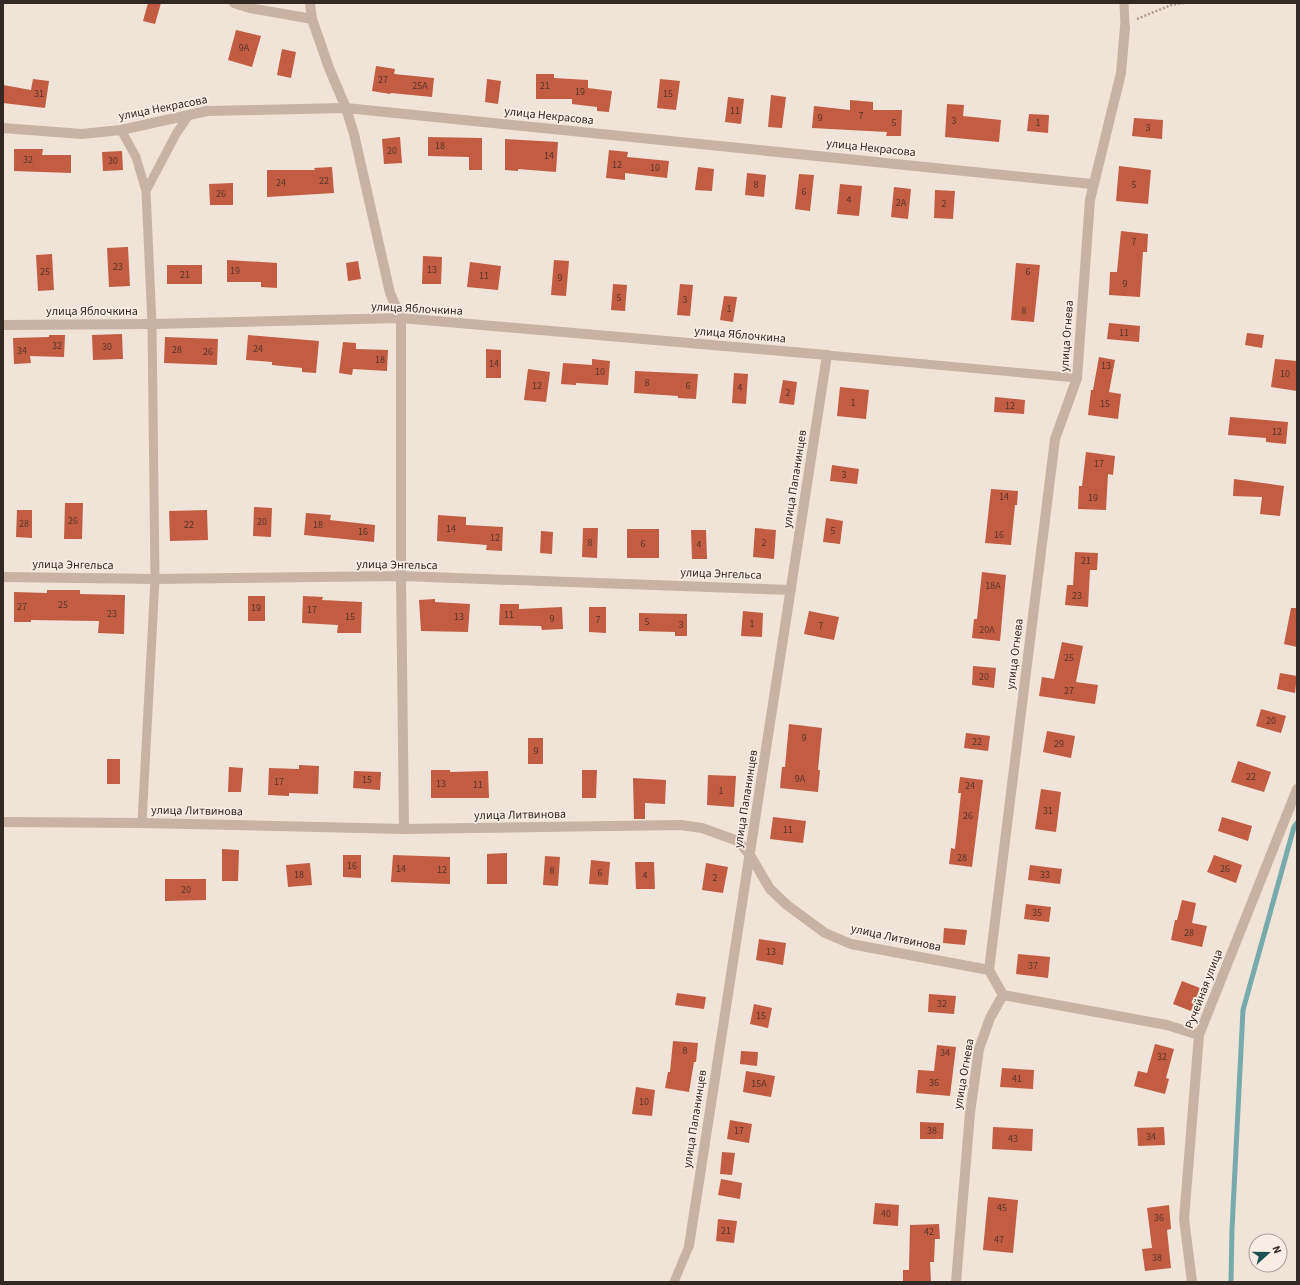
<svg xmlns="http://www.w3.org/2000/svg" width="1300" height="1285" font-family="'Source Sans 3',sans-serif">
  <style>
    .lines { fill: none; stroke-linecap: round; stroke-linejoin: round }
    .stream { stroke: #77abab; stroke-width: 5 }
    .building { fill: #c25c43 }
    .path { stroke: #b29c8e; stroke-width: 2.5; stroke-dasharray: 2 2; stroke-linecap: butt }
    .lane { stroke: #c7b2a4; stroke-width: 9 }
    .street { stroke: #c7b2a4; stroke-width: 10 }
    .labels { text-anchor: middle; dominant-baseline: central; stroke-width: 3.5; stroke-linejoin: round; paint-order: stroke }
    .number-label { font-size: 10px; fill: #56362c }
    .street-label { font-size: 12px; fill: #322925; stroke: #f8ede3 }
  </style>
  <rect width="100%" height="100%" fill="#f0e3d7"/>
  <g class="lines">
    <path class="stream" d="M1231,1282L1232,1229L1243,1010L1294,827L1297,823"/>
  </g>
  <path class="building" d="M148,3H161L155,24L143,21Z
    M236,30L261,36L252,67L228,60Z
    M282,49L296,52L291,78L277,75Z
    M376,66L395,69L394,74L434,78L432,97L391,93L390,94L372,91Z
    M536,74H554V78L588,80V88L612,91L609,112L597,111V107L572,104V99H536Z
    M33,79L49,81L45,108L3,103V85L31,90Z
    M487,79L501,81L498,104L485,102Z
    M660,79L680,81L676,110L657,108Z
    M771,95L786,97L782,128L768,127Z
    M728,97L744,99L741,124L725,122Z
    M850,100L873,102V110H902L901,136H886L887,132L812,128L814,106L850,110Z
    M947,104L964,105L963,116L1001,120L999,142L945,137Z
    M1029,114L1049,115L1048,133L1027,131Z
    M1134,118L1163,120L1162,139L1132,136Z
    M400,137L402,163L384,164L382,139Z
    M428,137L482,138V170H469V157L428,156Z
    M505,139L558,142L556,172L518,169V171L505,170Z
    M14,149H43L42,155H71V173L14,171Z
    M609,150L628,152L627,157L669,161L667,178L625,173V180L606,178Z
    M122,151L123,170L103,171L102,152Z
    M1119,166L1151,170L1148,204L1116,201Z
    M332,167L334,193L267,197V170H315L314,168Z
    M698,167L714,169L712,191L695,190Z
    M747,173L766,175L764,197L745,195Z
    M799,174L814,175L810,211L795,209Z
    M233,183V205H210L209,184Z
    M840,184L862,186L859,216L837,214Z
    M894,187L911,189L908,219L891,217Z
    M935,190L955,191L953,219L934,218Z
    M1121,231L1148,234L1147,252H1143L1140,297L1109,295L1110,272H1117Z
    M128,247L130,286L109,287L107,248Z
    M52,254L54,290L38,291L36,255Z
    M423,256L442,257L441,284H422Z
    M227,260L277,263V288L261,287V282H227Z
    M554,260L569,261L566,296L551,295Z
    M358,261L361,279L348,281L346,263Z
    M470,262L501,266L498,290L467,287Z
    M1016,263L1040,265L1034,322L1011,320Z
    M167,265H202V284H167Z
    M613,284L627,285L625,311L611,310Z
    M680,284L693,285L690,316L677,315Z
    M724,296L737,297L733,322L720,320Z
    M1109,323L1140,326L1139,342L1107,339Z
    M1247,333L1264,335L1262,348L1245,345Z
    M122,334L123,359L93,360L92,335Z
    M49,335H65L64,357L30,356L31,363L14,364L13,338L49,337Z
    M248,335L319,341L316,373L302,372V368L272,365V362L246,360Z
    M165,337L218,339L217,365L164,363Z
    M343,342L356,343V349L388,350L387,371L353,369L352,375L339,373Z
    M486,349L501,350V378H486Z
    M1099,357L1115,360L1109,392L1121,394L1118,419L1088,415L1091,390H1093Z
    M592,359L610,361L608,385L576,383V385L561,384L563,363L592,365Z
    M1275,359L1297,361V391L1271,387Z
    M528,369L550,372L546,402L524,400Z
    M635,371L698,374L696,399L678,398V396L634,393Z
    M734,373L748,374L746,404L732,403Z
    M783,380L797,382L794,405L779,403Z
    M840,387L869,390L866,419L837,416Z
    M995,397L1025,400L1024,414L994,412Z
    M1230,417L1288,422L1286,444L1266,442V438L1228,435Z
    M1086,452L1115,456L1113,475L1108,474L1106,510L1078,509L1079,486H1082Z
    M832,465L859,469L857,484L830,481Z
    M1234,479L1284,486L1280,516L1260,514L1262,497L1233,496Z
    M991,489L1018,491L1017,505H1015L1011,545L985,543Z
    M65,503H83L82,539H64Z
    M254,507L272,508L271,537L253,536Z
    M17,510H32V538L16,537Z
    M207,510L208,540L170,541L169,511Z
    M306,513L331,515L330,520L375,525L374,542L304,535Z
    M438,515L466,517V525L503,527L502,551L486,550L487,545L437,541Z
    M826,518L843,521L840,544L823,542Z
    M583,528H598L597,558L582,557Z
    M755,528L776,530L774,559L753,557Z
    M627,529H659V558H627Z
    M691,530H706L707,559H692Z
    M541,531L553,532L552,554L540,553Z
    M1075,552L1098,553L1097,570H1090L1088,607L1065,605L1067,585H1073Z
    M982,572L1006,575L1000,641L972,638L974,619H977Z
    M47,590H80V594L125,595L124,634L98,633L99,621L31,620V622H14V592L47,593Z
    M248,596H265V621H248Z
    M303,596L323,597L322,600L362,602L361,633H337L338,625L302,623Z
    M435,599V602L470,604L468,632L421,631L419,600Z
    M500,604H519V609L562,607L563,629L542,630L541,626L499,625Z
    M589,607H606V633L589,632Z
    M1291,608H1297V647L1284,644Z
    M743,611L763,613L762,637L741,636Z
    M809,611L839,617L834,640L804,634Z
    M639,613L687,614V636H675V632L639,631Z
    M1062,642L1083,646L1076,682L1098,685L1095,704L1039,696L1042,677L1054,679Z
    M973,666L996,668L994,688L972,685Z
    M1280,673L1297,676L1295,693L1277,689Z
    M1261,709L1286,716L1281,733L1256,726Z
    M789,724L822,728L818,770H820L818,792L780,788L782,767H785Z
    M1047,731L1075,736L1071,758L1043,752Z
    M966,733L990,736L988,751L964,748Z
    M528,738H543V764H528Z
    M107,759H120V784H107Z
    M1238,761L1271,772L1264,792L1231,782Z
    M299,765L319,766L318,794L289,793V796L268,795L269,768L299,769Z
    M229,767L243,768L241,792H228Z
    M431,770H450V772L488,771L489,798H431Z
    M582,770H597L596,798H582Z
    M354,771L381,772L380,790L353,788Z
    M708,775L736,776L734,807L707,805Z
    M960,777L983,780L972,867L949,864L951,848L955,849L961,793H958Z
    M633,778L666,780L665,804L645,803V819H634Z
    M1041,789L1061,792L1056,832L1035,829Z
    M773,817L806,821L803,843L770,839Z
    M1222,817L1252,826L1248,841L1218,831Z
    M222,849L239,850L238,881H222Z
    M507,853V884H487V854Z
    M343,855H361V878L343,877Z
    M393,855L450,857V884L391,882Z
    M1214,855L1242,865L1236,883L1207,872Z
    M545,856L560,857L558,886L543,885Z
    M591,860L610,862L608,885L589,884Z
    M635,862H654L655,889H636Z
    M310,863L312,885L288,887L286,865Z
    M706,863L728,867L723,893L702,890Z
    M1030,865L1062,869L1060,884L1028,880Z
    M165,879H206V900L165,901Z
    M1182,900L1196,903L1192,923L1207,926L1202,947L1171,940L1175,920H1177Z
    M1026,904L1051,907L1049,922L1024,919Z
    M944,928L967,930L965,945L943,943Z
    M759,939L786,943L783,965L756,960Z
    M1018,954L1050,957L1048,978L1016,974Z
    M1182,981L1200,988L1191,1011L1173,1004Z
    M677,993L706,997L704,1009L675,1005Z
    M929,994L956,996L954,1014L928,1012Z
    M754,1004L772,1008L768,1028L750,1024Z
    M673,1041L698,1043L696,1062H694L689,1092L665,1088L668,1072H670Z
    M1155,1044L1174,1049L1166,1078L1169,1079L1165,1094L1134,1086L1138,1071L1147,1073Z
    M937,1045L956,1047L950,1096L916,1093L918,1070L934,1071Z
    M741,1051L758,1052L757,1066L740,1064Z
    M1002,1068L1034,1070L1033,1089L1000,1087Z
    M746,1071L775,1076L771,1097L743,1092Z
    M636,1087L655,1090L652,1116L632,1114Z
    M730,1120L752,1124L749,1143L727,1139Z
    M920,1122L944,1123L943,1139H920Z
    M993,1127L1033,1129L1032,1151L992,1149Z
    M1164,1127L1165,1145L1138,1146L1137,1128Z
    M722,1152L735,1153L732,1175L720,1174Z
    M721,1179L742,1183L740,1199L718,1195Z
    M988,1197L1018,1200L1013,1253L983,1250Z
    M875,1203L899,1205L898,1226L873,1224Z
    M1169,1205L1171,1229L1167,1230L1171,1268L1145,1271L1142,1249L1152,1248L1147,1208Z
    M718,1219L737,1221L734,1243L716,1241Z
    M939,1224L940,1239H935L934,1262H930L931,1282H903V1270H909L910,1225Z"/>
  <g class="lines">
    <path class="path" d="M1137,19L1171,5L1184,3"/>
    <path class="lane" d="M1124,3L1125,27
      M121,130L136,157L146,191L152,324L155,579L142,823
      M146,191L176,134L189,115
      M827,355L1077,378
      M674,1282L689,1246"/>
    <path class="street" d="M234,3L250,8L312,19
      M310,3L312,19L329,68L346,108L354,134L390,293L401,318V576L404,829
      M3,128L82,134L121,130L207,111L346,108L1092,184
      M3,325L152,324L401,318L827,355L689,1246
      M3,577L155,579L401,576L791,590
      M3,822L142,823L404,829L681,825L702,828L738,841L750,855L770,889L787,905L825,933L851,944L989,970
      M1003,995L1167,1025L1199,1035
      M956,1282L970,1113L979,1049L990,1018L1003,995L989,970L1055,439L1077,378L1090,200L1121,73L1125,27
      M1192,1282L1184,1219L1199,1035L1297,789"/>
  </g>
  <g class="labels">
    <g class="number-label">
      <text x="244" y="48">9А</text>
      <text x="383" y="80">27</text>
      <text x="420" y="86">25А</text>
      <text x="545" y="86">21</text>
      <text x="580" y="92">19</text>
      <text x="39" y="94">31</text>
      <text x="668" y="94">15</text>
      <text x="735" y="111">11</text>
      <text x="861" y="116">7</text>
      <text x="820" y="118">9</text>
      <text x="954" y="121">3</text>
      <text x="894" y="123">5</text>
      <text x="1038" y="123">1</text>
      <text x="1148" y="128">3</text>
      <text x="440" y="146">18</text>
      <text x="392" y="151">20</text>
      <text x="549" y="156">14</text>
      <text x="28" y="160">32</text>
      <text x="113" y="161">30</text>
      <text x="617" y="165">12</text>
      <text x="655" y="168">10</text>
      <text x="324" y="181">22</text>
      <text x="281" y="183">24</text>
      <text x="756" y="185">8</text>
      <text x="1134" y="185">5</text>
      <text x="804" y="192">6</text>
      <text x="221" y="194">26</text>
      <text x="849" y="200">4</text>
      <text x="901" y="203">2А</text>
      <text x="944" y="204">2</text>
      <text x="1134" y="242">7</text>
      <text x="118" y="267">23</text>
      <text x="432" y="270">13</text>
      <text x="235" y="271">19</text>
      <text x="45" y="272">25</text>
      <text x="1028" y="272">6</text>
      <text x="185" y="275">21</text>
      <text x="484" y="276">11</text>
      <text x="560" y="278">9</text>
      <text x="1125" y="284">9</text>
      <text x="619" y="298">5</text>
      <text x="685" y="300">3</text>
      <text x="729" y="309">1</text>
      <text x="1024" y="311">8</text>
      <text x="1124" y="333">11</text>
      <text x="57" y="346">32</text>
      <text x="107" y="347">30</text>
      <text x="258" y="349">24</text>
      <text x="177" y="350">28</text>
      <text x="22" y="351">34</text>
      <text x="208" y="352">26</text>
      <text x="380" y="360">18</text>
      <text x="494" y="364">14</text>
      <text x="1106" y="366">13</text>
      <text x="600" y="372">10</text>
      <text x="1285" y="374">10</text>
      <text x="647" y="383">8</text>
      <text x="537" y="386">12</text>
      <text x="688" y="386">6</text>
      <text x="740" y="388">4</text>
      <text x="788" y="393">2</text>
      <text x="853" y="403">1</text>
      <text x="1105" y="404">15</text>
      <text x="1010" y="406">12</text>
      <text x="1277" y="432">12</text>
      <text x="1099" y="464">17</text>
      <text x="844" y="475">3</text>
      <text x="1004" y="497">14</text>
      <text x="1093" y="498">19</text>
      <text x="73" y="521">26</text>
      <text x="262" y="522">20</text>
      <text x="24" y="524">28</text>
      <text x="189" y="525">22</text>
      <text x="318" y="525">18</text>
      <text x="451" y="529">14</text>
      <text x="833" y="531">5</text>
      <text x="363" y="532">16</text>
      <text x="999" y="535">16</text>
      <text x="495" y="538">12</text>
      <text x="590" y="543">8</text>
      <text x="764" y="543">2</text>
      <text x="643" y="544">6</text>
      <text x="699" y="545">4</text>
      <text x="1086" y="561">21</text>
      <text x="993" y="586">18А</text>
      <text x="1077" y="596">23</text>
      <text x="63" y="605">25</text>
      <text x="22" y="607">27</text>
      <text x="256" y="608">19</text>
      <text x="312" y="610">17</text>
      <text x="112" y="614">23</text>
      <text x="509" y="615">11</text>
      <text x="350" y="617">15</text>
      <text x="459" y="617">13</text>
      <text x="552" y="619">9</text>
      <text x="598" y="620">7</text>
      <text x="647" y="622">5</text>
      <text x="752" y="624">1</text>
      <text x="681" y="625">3</text>
      <text x="821" y="626">7</text>
      <text x="987" y="630">20А</text>
      <text x="1069" y="658">25</text>
      <text x="984" y="677">20</text>
      <text x="1069" y="691">27</text>
      <text x="1271" y="721">20</text>
      <text x="804" y="738">9</text>
      <text x="977" y="742">22</text>
      <text x="1059" y="744">29</text>
      <text x="536" y="751">9</text>
      <text x="1251" y="777">22</text>
      <text x="800" y="779">9А</text>
      <text x="367" y="780">15</text>
      <text x="279" y="782">17</text>
      <text x="441" y="784">13</text>
      <text x="478" y="785">11</text>
      <text x="970" y="786">24</text>
      <text x="721" y="791">1</text>
      <text x="1048" y="811">31</text>
      <text x="968" y="816">26</text>
      <text x="788" y="830">11</text>
      <text x="962" y="858">28</text>
      <text x="352" y="866">16</text>
      <text x="401" y="869">14</text>
      <text x="1225" y="869">26</text>
      <text x="442" y="870">12</text>
      <text x="552" y="871">8</text>
      <text x="600" y="873">6</text>
      <text x="299" y="875">18</text>
      <text x="1045" y="875">33</text>
      <text x="645" y="876">4</text>
      <text x="715" y="878">2</text>
      <text x="186" y="890">20</text>
      <text x="1037" y="913">35</text>
      <text x="1189" y="933">28</text>
      <text x="771" y="952">13</text>
      <text x="1033" y="966">37</text>
      <text x="942" y="1004">32</text>
      <text x="761" y="1016">15</text>
      <text x="685" y="1051">8</text>
      <text x="945" y="1053">34</text>
      <text x="1162" y="1057">32</text>
      <text x="1017" y="1079">41</text>
      <text x="934" y="1083">36</text>
      <text x="759" y="1084">15А</text>
      <text x="644" y="1102">10</text>
      <text x="739" y="1131">17</text>
      <text x="932" y="1131">38</text>
      <text x="1151" y="1137">34</text>
      <text x="1013" y="1139">43</text>
      <text x="1002" y="1208">45</text>
      <text x="886" y="1214">40</text>
      <text x="1159" y="1218">36</text>
      <text x="726" y="1231">21</text>
      <text x="929" y="1232">42</text>
      <text x="999" y="1240">47</text>
      <text x="1157" y="1258">38</text>
    </g>
    <g class="street-label">
      <text transform="translate(163 108) rotate(-11)">улица Некрасова</text>
      <text transform="translate(549 116) rotate(6)">улица Некрасова</text>
      <text transform="translate(871 148) rotate(6)">улица Некрасова</text>
      <text transform="translate(417 309) rotate(3)">улица Яблочкина</text>
      <text x="92" y="311">улица Яблочкина</text>
      <text transform="translate(740 335) rotate(5)">улица Яблочкина</text>
      <text transform="translate(1067 336) rotate(-86)">улица Огнева</text>
      <text transform="translate(795 479) rotate(-81)">улица Папанинцев</text>
      <text transform="translate(73 565) rotate(1)">улица Энгельса</text>
      <text transform="translate(397 565) rotate(1)">улица Энгельса</text>
      <text transform="translate(721 574) rotate(2)">улица Энгельса</text>
      <text transform="translate(1015 654) rotate(-83)">улица Огнева</text>
      <text transform="translate(746 799) rotate(-81)">улица Папанинцев</text>
      <text transform="translate(197 811) rotate(1)">улица Литвинова</text>
      <text transform="translate(520 815) rotate(-1)">улица Литвинова</text>
      <text transform="translate(896 938) rotate(12)">улица Литвинова</text>
      <text transform="translate(1204 989) rotate(-69)">Ручейная улица</text>
      <text transform="translate(964 1074) rotate(-80)">улица Огнева</text>
      <text transform="translate(695 1119) rotate(-81)">улица Папанинцев</text>
    </g>
  </g>
  <rect width="1300" height="1285" fill="none" stroke="#322925" stroke-width="8"/>
  <g transform="translate(1268 1253) rotate(69)"><circle r="19" fill="#f8ede3" stroke="#a99f97"/>
  <path d="M0-3L7 15L0 10L-7 15Z" fill="#1d5052"/>
  <text y="-6" font-size="11" font-weight="bold" text-anchor="middle" fill="#322925">N</text>
  </g>
</svg>
